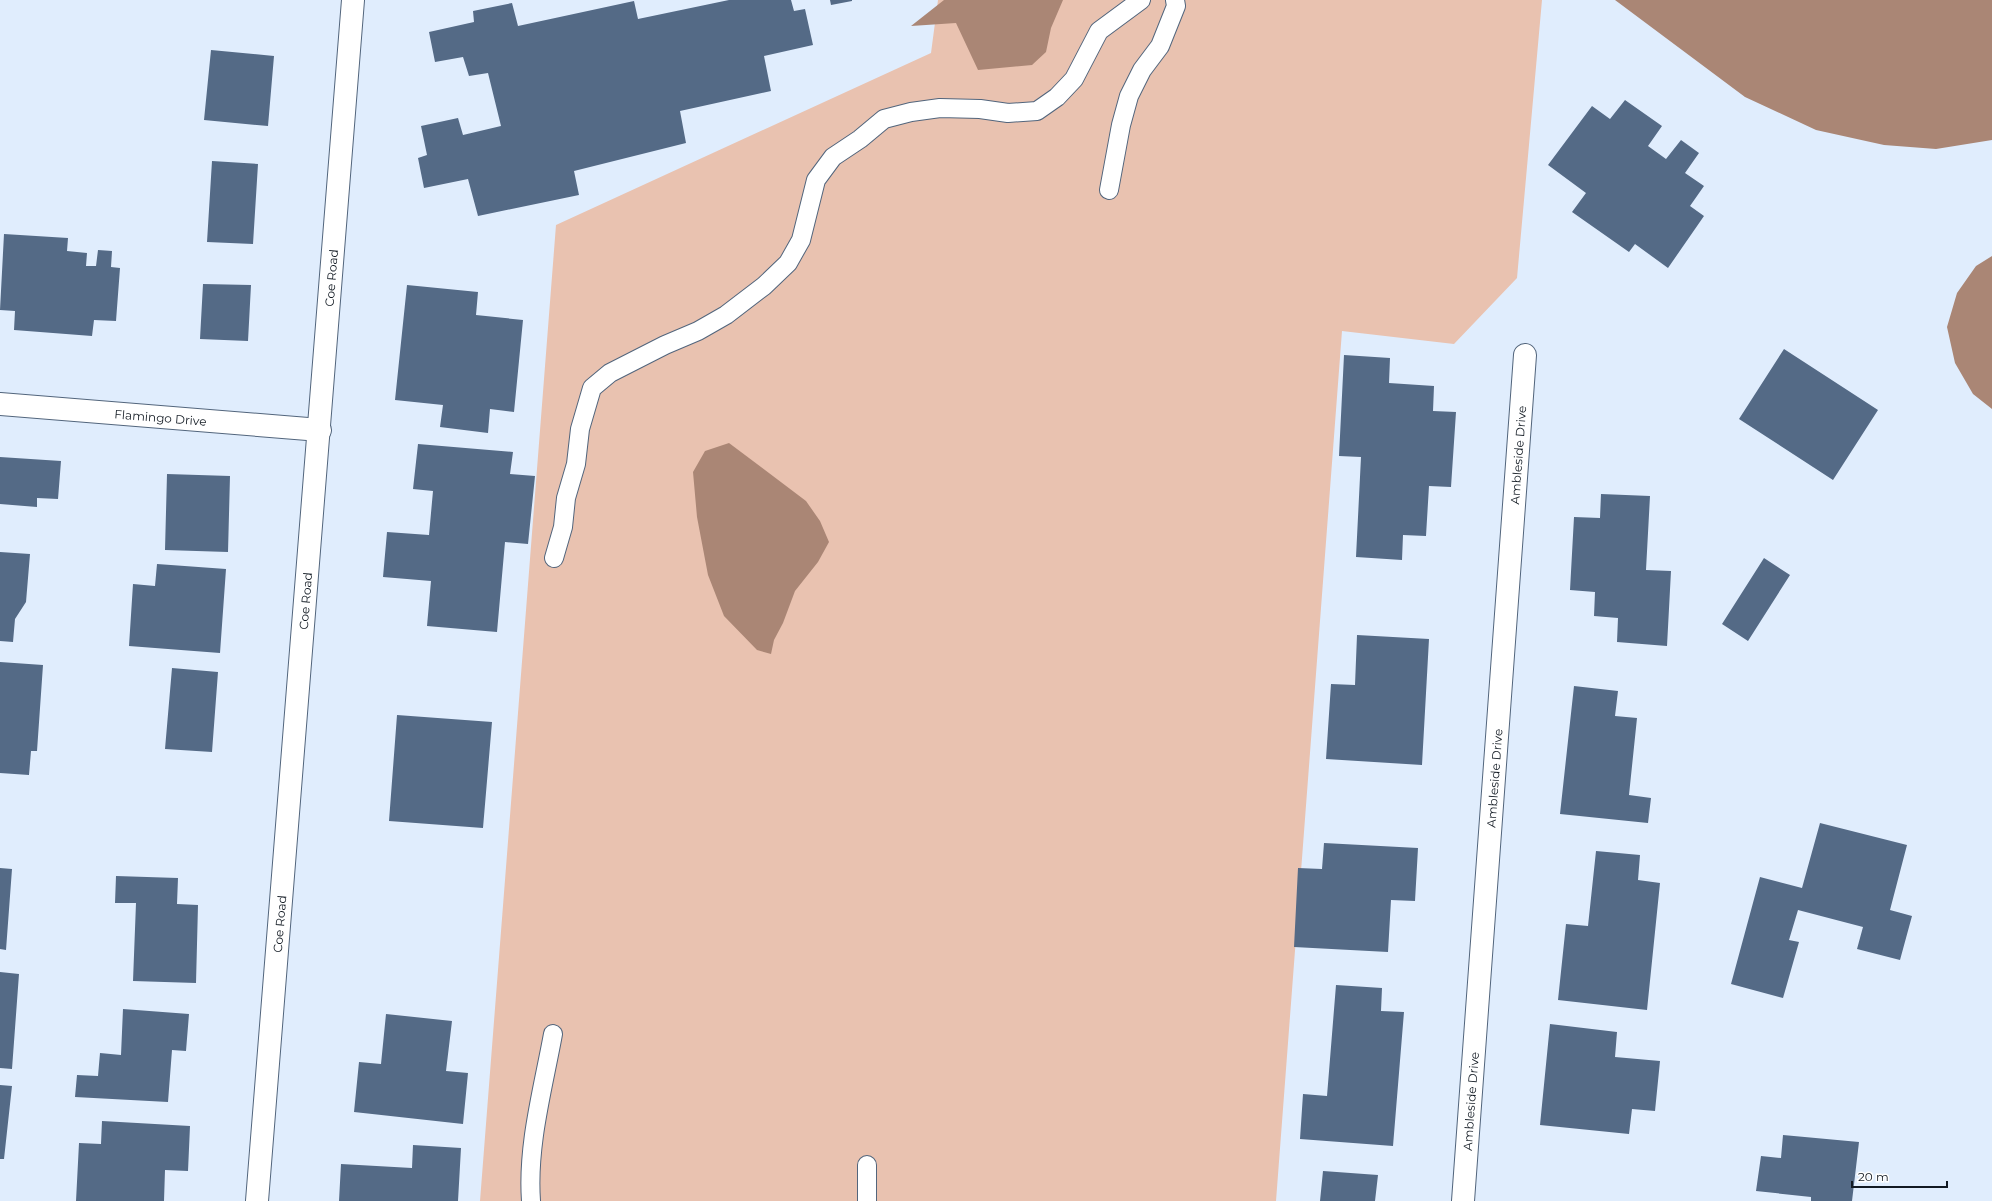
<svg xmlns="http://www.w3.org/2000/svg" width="1992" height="1201" font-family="Montserrat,sans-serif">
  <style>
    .green { fill: #e9c2b0 }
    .water { fill: #aa8675 }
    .building { fill: #546a86 }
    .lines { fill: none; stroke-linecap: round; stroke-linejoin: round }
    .lane-casing { stroke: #52657c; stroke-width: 20 }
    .street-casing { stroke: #52657c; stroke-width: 24 }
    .lane { stroke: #fff; stroke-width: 18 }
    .street { stroke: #fff; stroke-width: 22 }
    .labels { text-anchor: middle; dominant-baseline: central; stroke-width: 4; stroke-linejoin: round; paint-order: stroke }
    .street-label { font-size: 12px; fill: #121a23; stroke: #fff }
  </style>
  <rect width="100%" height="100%" fill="#e0edfd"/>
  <path class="green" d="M938,0H1542L1517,278L1454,344L1342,331L1276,1201H480L556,225L931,53Z"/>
  <path class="water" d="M944,0H1063L1051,28L1046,52L1032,65L978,70L956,23L911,26Z
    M1615,0H1992V140L1936,149L1884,145L1816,130L1745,97Z
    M1992,256V409L1973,394L1955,363L1947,327L1957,293L1976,266Z
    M729,443L806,501L820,521L829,542L818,562L795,591L783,623L774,640L771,654L757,650L724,616L708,575L697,517L693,472L705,451Z"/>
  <path class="building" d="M729,0H791L794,11L805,9L813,45L764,56L771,91L680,111L686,143L574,171L579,195L478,216L468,179L424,188L418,158L427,155L421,126L458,118L463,135L501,126L488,73L469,76L463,57L435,62L429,32L474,22L473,11L512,3L518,26L634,1L638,19Z
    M830,0H852V1L831,5Z
    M211,50L274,56L268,126L204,120Z
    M1625,100L1662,126L1648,146L1666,159L1681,140L1699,153L1685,173L1704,186L1690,206L1704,216L1668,268L1635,244L1629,252L1572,212L1586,193L1548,165L1592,106L1610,119Z
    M212,161L258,164L253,244L207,242Z
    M4,234L68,238L67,251L87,253L86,266H96L98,250L112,251L111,267L120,268L116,321L94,320L92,336L14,330L15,311L0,310Z
    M203,284L251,285L248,341L200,339Z
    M407,285L478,292L476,315L523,320L514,412L490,409L488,433L440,427L443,405L395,400Z
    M1784,349L1878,410L1833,480L1739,419Z
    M1344,355L1390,358L1389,383L1434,386L1433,411L1456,412L1451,487L1429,486L1426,536L1403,535L1402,560L1356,557L1361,457L1339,456Z
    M418,444L513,452L510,474L535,476L528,544L505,542L497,632L427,626L431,581L383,577L387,532L429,535L433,491L413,489Z
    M0,457L61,461L58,499L37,498V507L0,504Z
    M167,474L230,476L228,552L165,550Z
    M1601,494L1650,496L1646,570L1671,571L1667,646L1617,642L1618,618L1594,616L1595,592L1570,590L1574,517L1600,518Z
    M0,552L30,554L26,602L15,619L13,642L0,641Z
    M1764,558L1790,575L1748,641L1722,624Z
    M157,564L226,569L220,653L129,646L133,584L155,586Z
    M1357,635L1429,639L1422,765L1326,759L1331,684L1355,685Z
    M0,662L43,665L37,751H31L29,775L0,773Z
    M172,668L218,672L212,752L165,749Z
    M1574,686L1618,691L1615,716L1637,718L1629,795L1651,798L1648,823L1560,814Z
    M397,715L492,722L483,828L389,821Z
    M1820,823L1907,845L1890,910L1912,916L1900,960L1857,949L1863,927L1798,910L1789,940L1799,942L1783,998L1731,984L1760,877L1802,888Z
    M1324,843L1418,848L1415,901L1391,900L1388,952L1294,947L1298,868L1322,869Z
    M1596,851L1640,855L1638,880L1660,883L1647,1010L1558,1000L1566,924L1588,926Z
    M0,868L12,869L6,950L0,949Z
    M116,876L178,878L177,904L198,905L196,983L133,981L136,903H115Z
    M0,972L19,974L12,1069L0,1068Z
    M1336,985L1382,988L1381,1011L1404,1012L1393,1146L1300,1139L1303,1094L1327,1096Z
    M123,1009L189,1014L186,1051L172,1050L168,1102L75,1097L77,1075L98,1076L100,1053L121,1055Z
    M386,1014L452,1021L446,1071L468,1073L463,1124L354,1112L359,1062L381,1064Z
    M1550,1024L1617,1032L1615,1057L1660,1061L1655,1111L1632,1109L1629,1134L1540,1125Z
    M0,1085L12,1086L4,1159H0Z
    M102,1121L190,1126L188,1171L165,1170L164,1201H76L79,1143L101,1144Z
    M1783,1135L1859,1142L1852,1201H1811V1197L1756,1191L1761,1156L1781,1158Z
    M413,1145L461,1148L458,1201H339L341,1164L412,1168Z
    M1323,1171L1378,1175L1375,1201H1320Z"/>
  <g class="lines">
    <g class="lane-casing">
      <path id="lane" d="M1109,190L1121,125L1129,96L1142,70L1160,46L1176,6L1175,0
        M554,558L563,527L566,498L576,464L580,429L592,388L610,373L665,345L698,331L726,315L764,286L788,263L801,240L816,180L833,157L860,139L884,119L911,112L940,108L980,109L1008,113L1037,111L1057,97L1074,79L1099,31L1141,0
        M531,1201C527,1145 543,1089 553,1034
        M867,1201V1165"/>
    </g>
    <g class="street-casing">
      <g id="street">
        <path id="s1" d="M0,404L320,430"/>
        <path id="s2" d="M257,1201L353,0"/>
        <path id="s3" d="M1463,1201L1525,355"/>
      </g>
    </g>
    <use href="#lane" class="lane"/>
    <use href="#street" class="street"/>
  </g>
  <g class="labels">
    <g class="street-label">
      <text stroke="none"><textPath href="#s2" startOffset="926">Coe Road</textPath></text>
      <text stroke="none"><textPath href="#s1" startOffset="161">Flamingo Drive</textPath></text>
      <text stroke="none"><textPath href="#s3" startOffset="748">Ambleside Drive</textPath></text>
      <text stroke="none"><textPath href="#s2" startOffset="602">Coe Road</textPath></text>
      <text stroke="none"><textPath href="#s3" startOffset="424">Ambleside Drive</textPath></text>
      <text stroke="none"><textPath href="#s2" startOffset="278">Coe Road</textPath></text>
      <text stroke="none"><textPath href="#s3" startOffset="100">Ambleside Drive</textPath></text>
    </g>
  </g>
  <path d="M1852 1181v6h95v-6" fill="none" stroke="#121a23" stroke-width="2"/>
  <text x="1858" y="1181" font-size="12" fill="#121a23" stroke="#ffffff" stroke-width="3" paint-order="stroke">20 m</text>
</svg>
